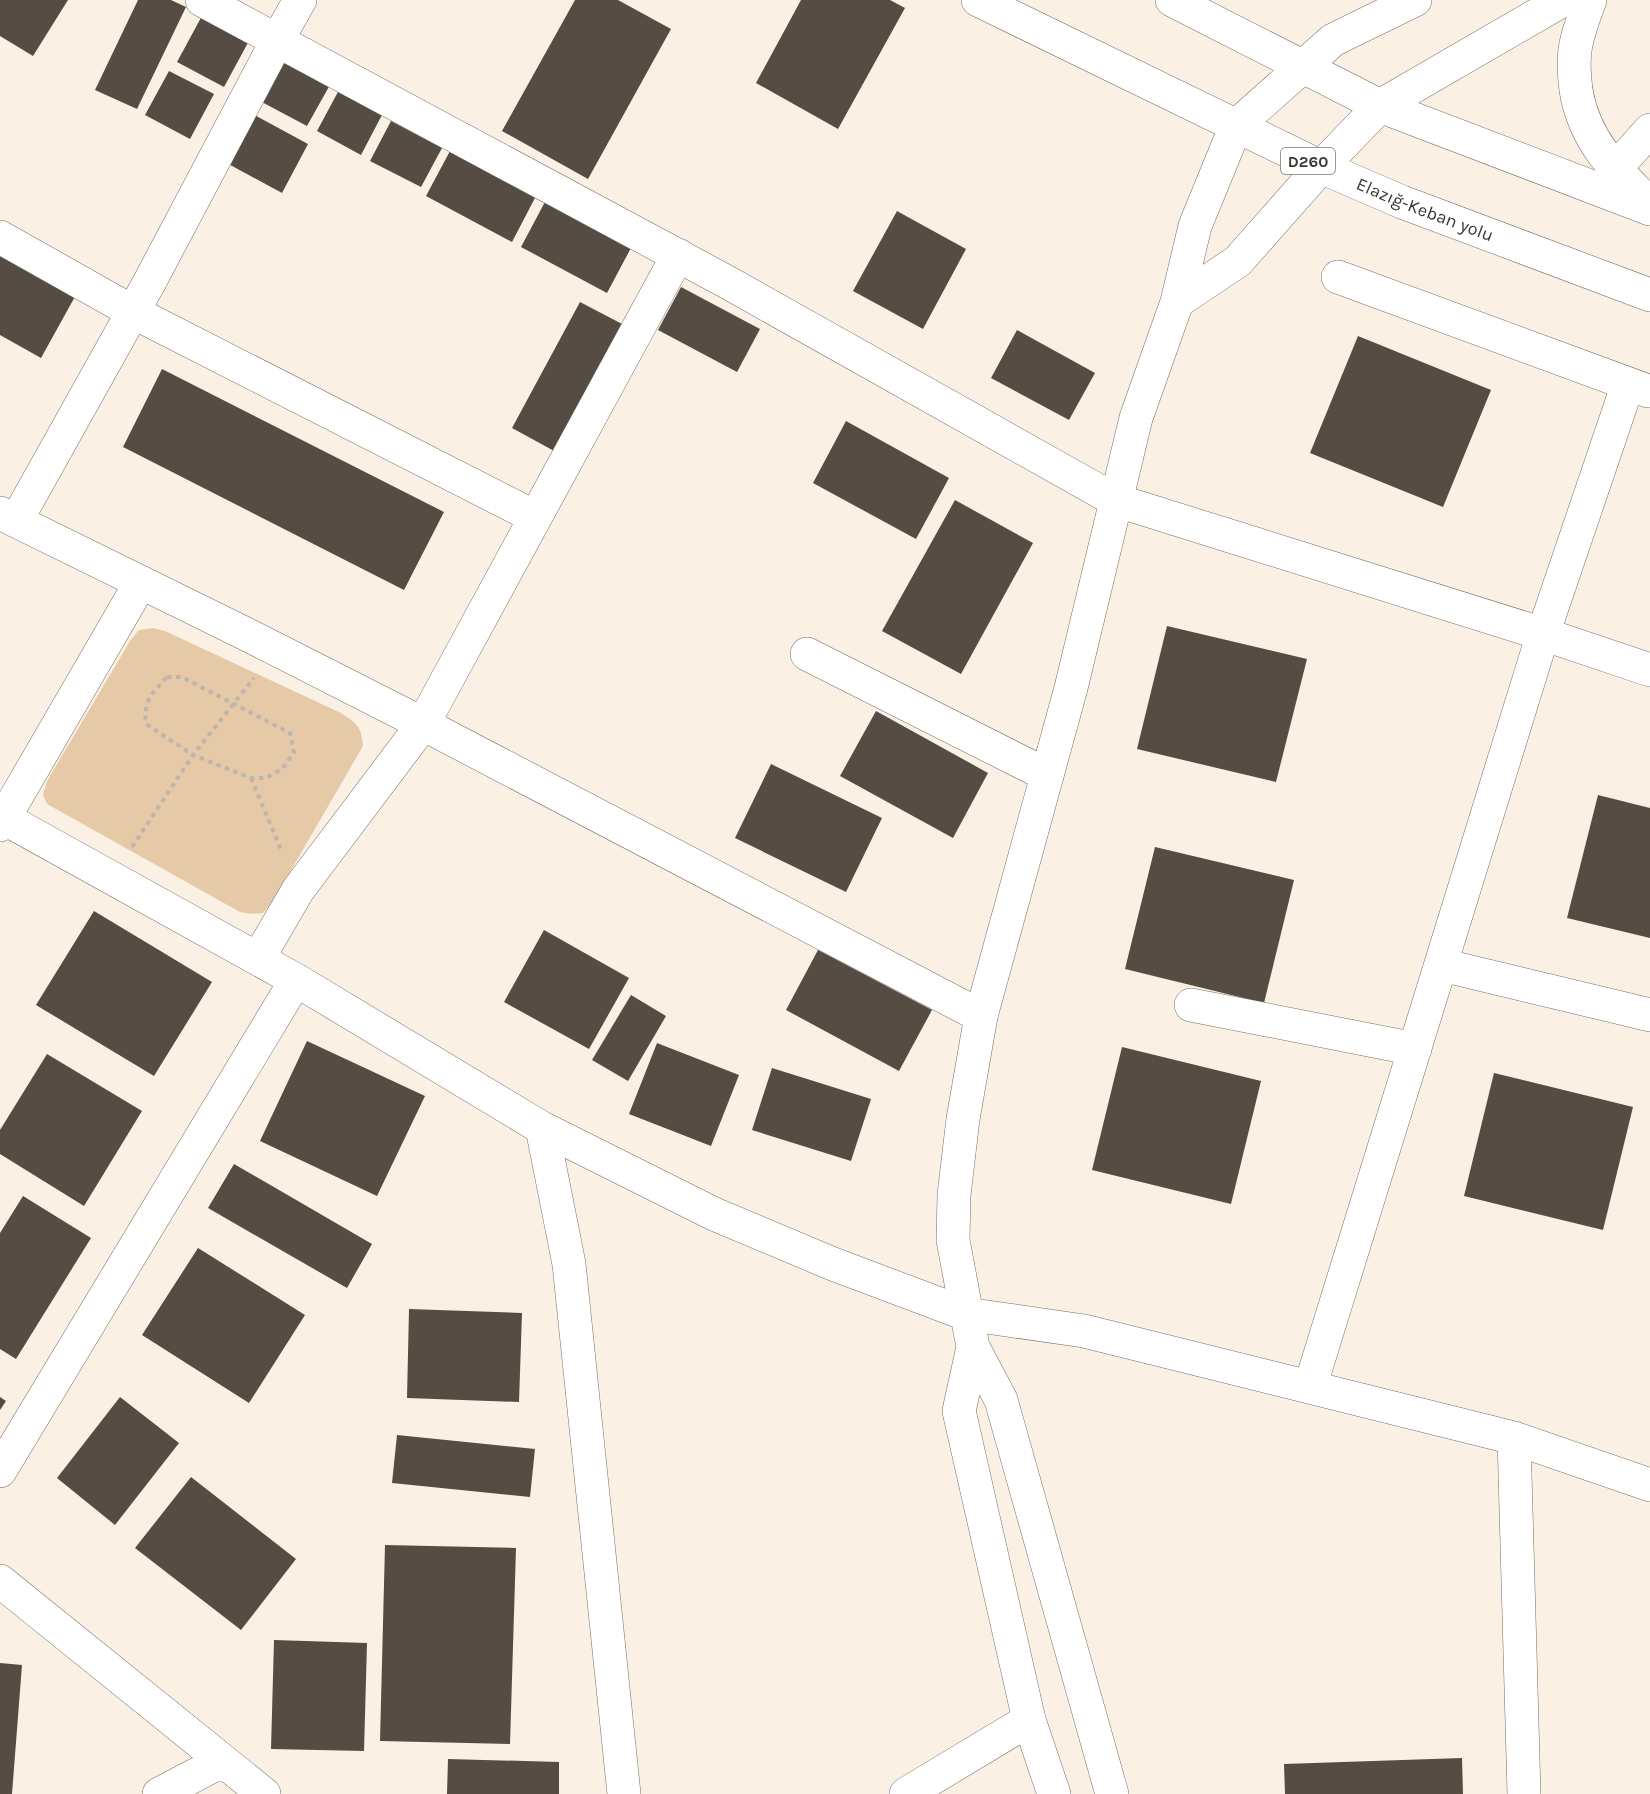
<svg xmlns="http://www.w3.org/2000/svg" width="1650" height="1794" font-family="Karla,sans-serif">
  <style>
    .green { fill: #e6caa7 }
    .building { fill: #554d43 }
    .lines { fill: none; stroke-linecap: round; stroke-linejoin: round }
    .minor-casing { stroke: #776f64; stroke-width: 34 }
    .major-casing { stroke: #776f64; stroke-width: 34 }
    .highway-casing { stroke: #776f64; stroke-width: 34 }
    .path { stroke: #beb6ac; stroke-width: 4; stroke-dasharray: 4.5 4.5; stroke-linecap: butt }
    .minor { stroke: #fff; stroke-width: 33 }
    .major { stroke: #fff; stroke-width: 33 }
    .highway { stroke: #fff; stroke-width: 33 }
    .labels { text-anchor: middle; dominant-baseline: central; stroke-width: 6; stroke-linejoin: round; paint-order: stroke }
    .shield { fill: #fff; stroke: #767470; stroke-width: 1.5 }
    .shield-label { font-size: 16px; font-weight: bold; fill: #3b3833 }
    .street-label { font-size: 18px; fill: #3b3833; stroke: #fff }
  </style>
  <rect width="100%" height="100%" fill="#faf0e4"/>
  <path class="green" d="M153,628L165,631L341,713C357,724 361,725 363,746L272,903L263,913L251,914L240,912L47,804L43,795L47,781L130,641L139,630Z"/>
  <path class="building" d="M0,0H68L33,56L0,36Z
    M138,0H171L186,7L137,109L95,90Z
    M575,0H618L671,29L588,179L502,131Z
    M801,0H890L905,8L838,129L756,83Z
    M203,14L250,39L224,87L177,62Z
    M281,57L331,83L307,126L258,100Z
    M169,71L214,94L190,139L145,115Z
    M339,90L383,113L361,155L317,131Z
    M249,112L308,144L282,193L223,161Z
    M391,121L442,148L421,187L370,161Z
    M450,151L536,196L512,242L426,196Z
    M546,200L632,246L607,293L521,247Z
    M897,211L966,249L923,329L853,291Z
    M0,251L77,293L41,358L0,335Z
    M681,287L760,329L737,372L658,330Z
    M580,302L624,325L556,452L512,428Z
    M1017,330L1095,373L1069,420L991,378Z
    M1358,336L1491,390L1443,507L1310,453Z
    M162,369L444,512L404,590L123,447Z
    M846,421L949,478L916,539L813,483Z
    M955,500L1033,543L961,674L882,631Z
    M1167,626L1307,659L1276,782L1137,749Z
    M876,711L988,773L953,838L840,776Z
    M771,764L882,818L846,892L735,838Z
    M1598,795L1650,808V938L1567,918Z
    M1155,847L1294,880L1264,1003L1125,969Z
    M94,911L212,982L154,1076L36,1005Z
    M544,930L629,978L589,1049L504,1002Z
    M818,950L932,1010L899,1071L786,1010Z
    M631,995L666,1016L628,1081L592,1060Z
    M307,1041L425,1096L377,1196L260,1141Z
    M657,1043L739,1075L711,1146L629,1114Z
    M1122,1047L1261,1081L1231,1204L1092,1170Z
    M47,1054L142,1111L84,1206L0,1154V1130Z
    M772,1068L871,1099L851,1161L752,1130Z
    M1494,1073L1633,1107L1603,1230L1464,1196Z
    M234,1164L372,1244L347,1288L208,1208Z
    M23,1196L91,1238L16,1359L0,1349V1233Z
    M198,1248L305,1315L249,1403L142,1335Z
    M409,1309L522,1313L519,1402L407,1398Z
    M0,1397L6,1401L0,1410Z
    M120,1397L179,1443L115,1525L57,1478Z
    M397,1435L535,1449L530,1497L392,1483Z
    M191,1477L296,1559L241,1630L135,1548Z
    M385,1545L516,1548L510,1744L380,1741Z
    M274,1640L367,1643L364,1751L271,1749Z
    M0,1663L22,1665L12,1794H0Z
    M1462,1758L1463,1794H1285L1284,1764Z
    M448,1759L559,1762V1794H447Z"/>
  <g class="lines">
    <g class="minor-casing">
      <path id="minor" d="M202,0L727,282L1115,500L1543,634L1650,670
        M1615,169L1650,130
        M0,237L133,312L535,517
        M1338,277L1648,391
        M0,513L248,635L423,724L981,1016
        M16,521L149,283L278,39L300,0
        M807,654L1047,775
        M0,816L296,980L542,1128L714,1214L833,1264L966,1314L1084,1331L1514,1438L1650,1485
        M0,825L141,582
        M258,959L298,890L423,724L678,255
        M1442,965L1650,1015
        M1191,1005L1415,1049
        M542,1128L569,1264L624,1794
        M1310,1387L1543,634L1628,384
        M1514,1438L1524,1794
        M0,1471L296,980
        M0,1581L264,1794
        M159,1794L222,1761
        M906,1794L1029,1720"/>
    </g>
    <g class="major-casing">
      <path id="major" d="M1177,302L1238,261L1321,167L1380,106L1563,0
        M973,1347L959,1411L1029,1720L1054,1794
        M1112,1794L1001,1400L973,1347L953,1240L954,1195L963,1119L981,1016L1071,688L1136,418L1177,302L1195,226L1236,126L1333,40L1415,0"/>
    </g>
    <g class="highway-casing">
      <g id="highway">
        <path id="s1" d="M978,0L1321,167L1402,202L1650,295"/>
        <path d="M1172,0L1380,106L1650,209"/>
        <path d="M1590,0C1585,14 1579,29 1576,44C1573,58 1574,75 1576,90C1584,140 1614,169 1649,203"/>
      </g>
    </g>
    <path class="path" d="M167,677H182L290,733L294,753L282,769L266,778H251L193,755L146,724C143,701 152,693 167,677Z
      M251,778L282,852
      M132,847L193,755L254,678"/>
    <use href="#minor" class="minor"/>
    <use href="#major" class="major"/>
    <use href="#highway" class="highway"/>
  </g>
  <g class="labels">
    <rect class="shield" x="1281" y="148" width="54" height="26" rx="4.5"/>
    <g class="shield-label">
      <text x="1308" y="161">D260</text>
    </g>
    <g class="street-label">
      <text stroke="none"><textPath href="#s1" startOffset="494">Elazığ-Keban yolu</textPath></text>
    </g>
  </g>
</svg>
